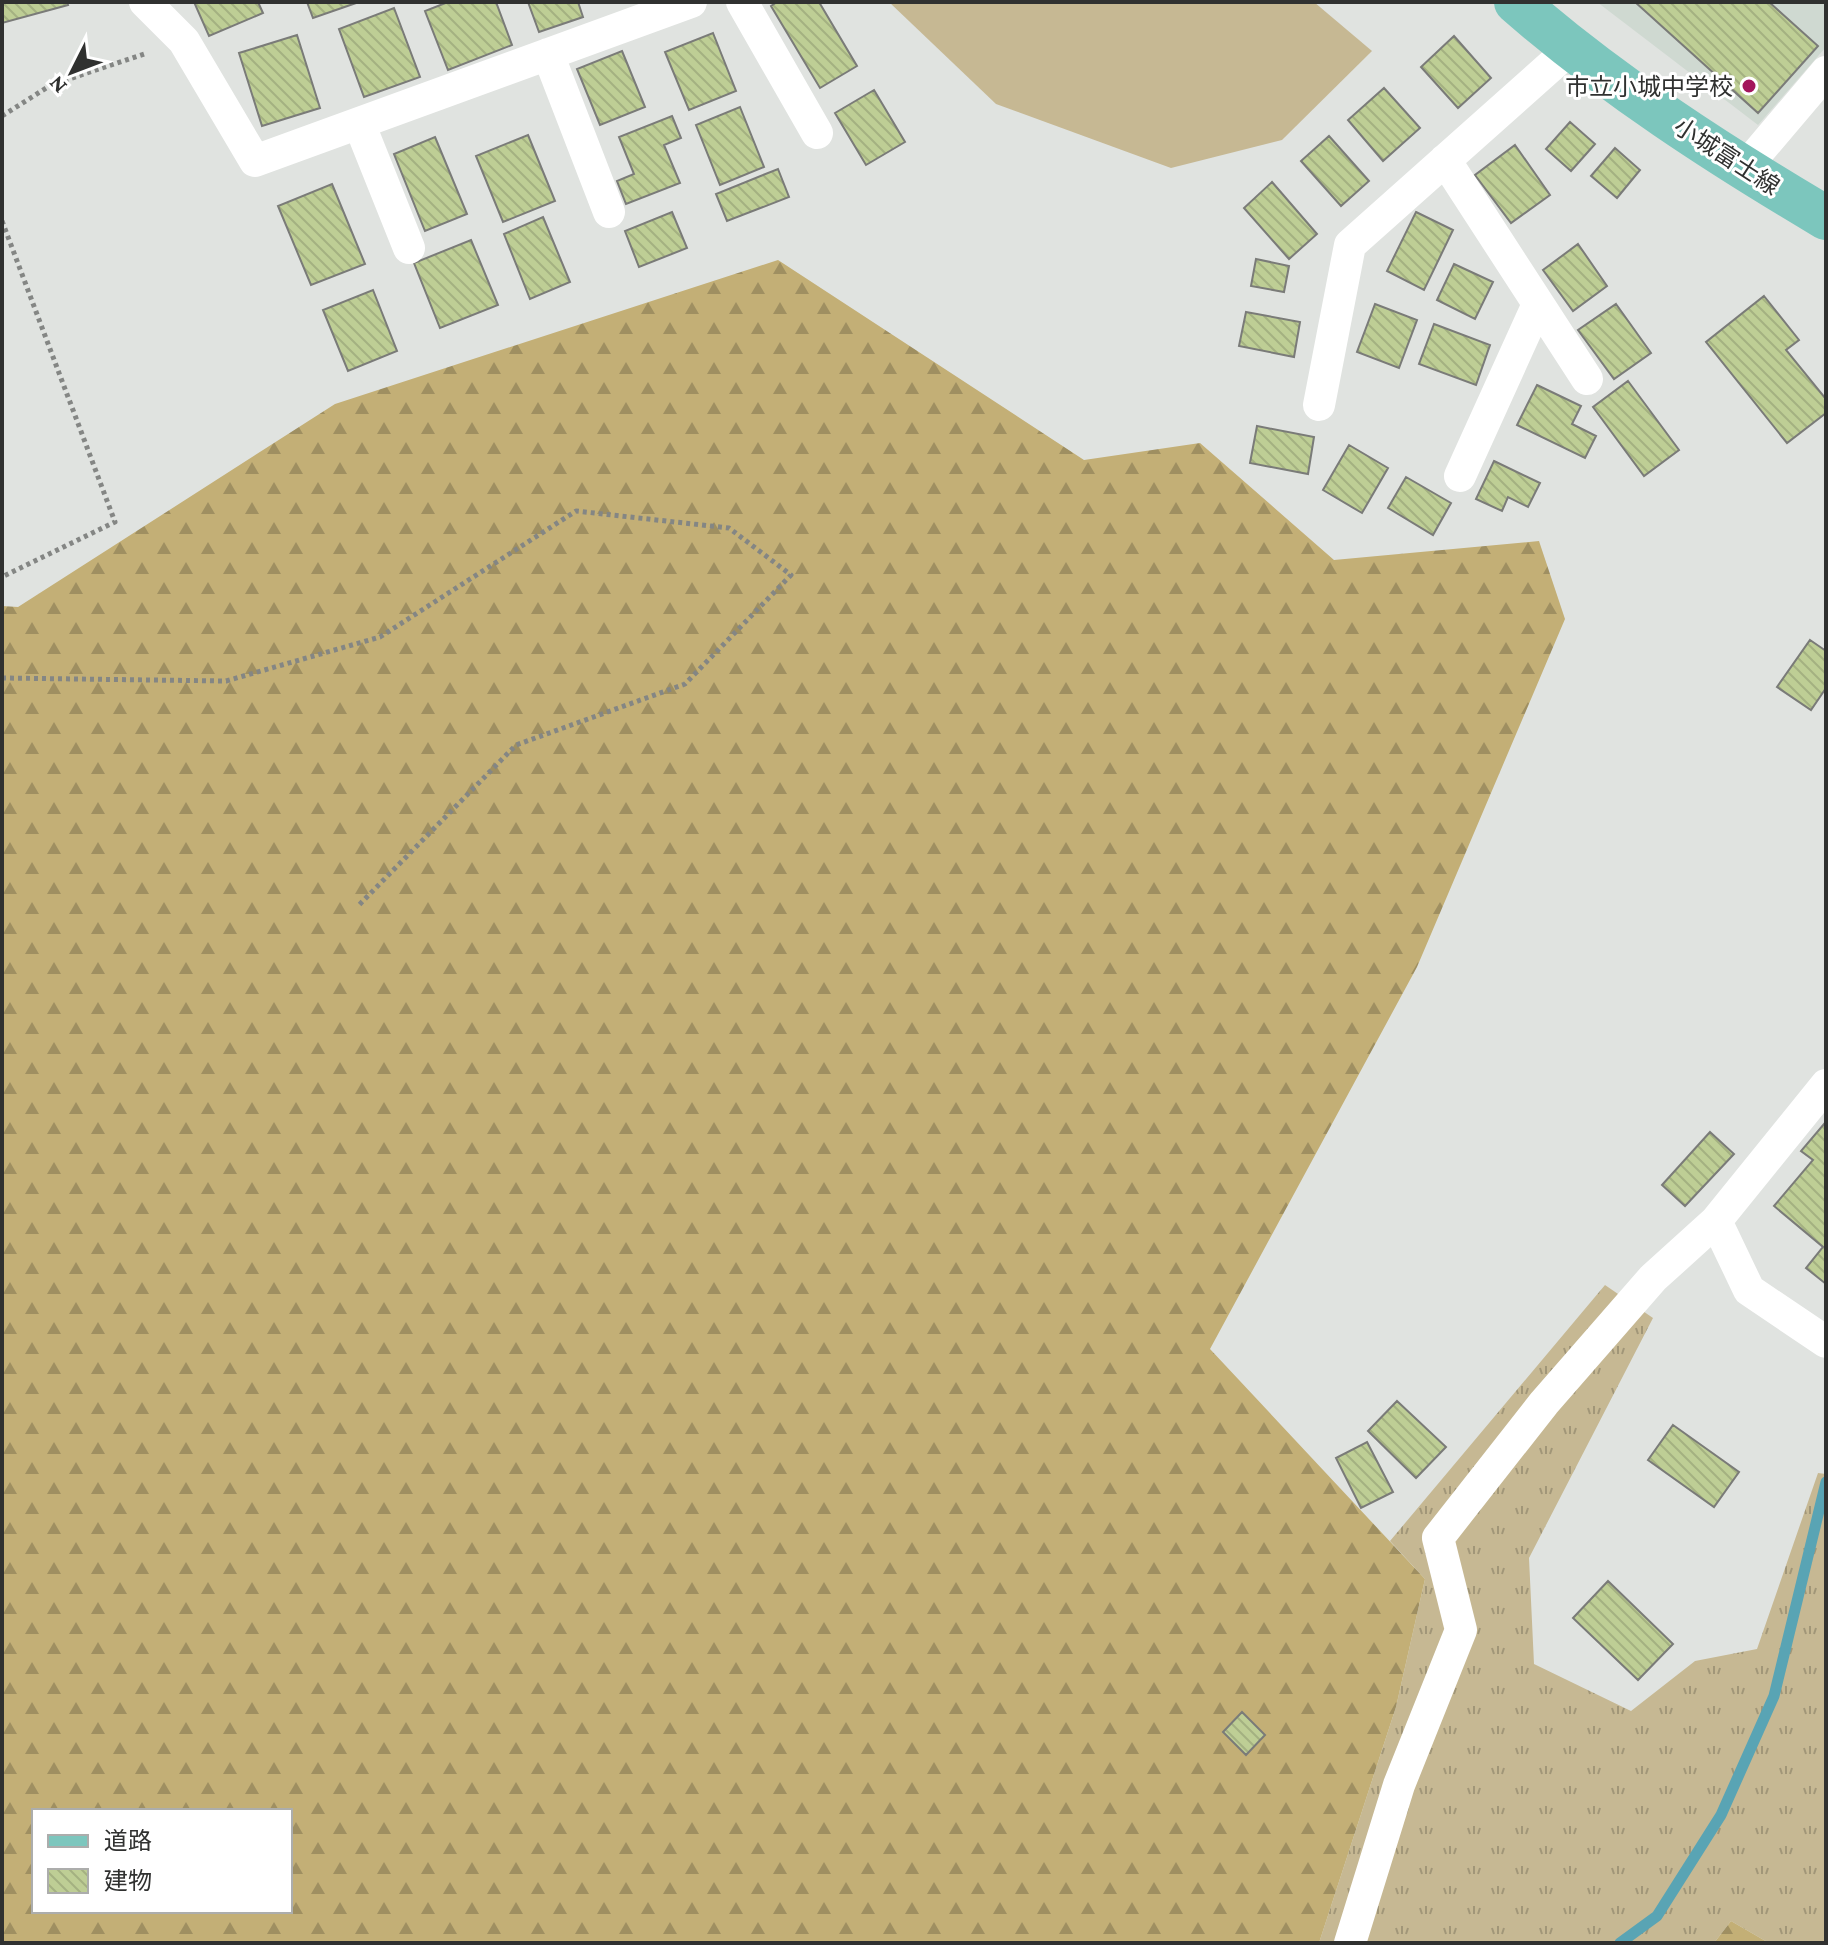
<svg xmlns="http://www.w3.org/2000/svg" width="1828" height="1945" font-family="'Crimson Pro','Noto Sans JP',serif">
  <style>
    .built { fill: #cfd9d1 }
    .grass { fill: url(#grass-tufts) }
    .forest { fill: url(#forest-firs); fill-rule: evenodd }
    .pitch { fill: #c6b893 }
    .lines { fill: none; stroke-linecap: round; stroke-linejoin: round }
    .stream { stroke: #59a4b4; stroke-width: 11 }
    .building { fill: url(#building-back-hatch); stroke: #7a7b78; stroke-width: 2 }
    .path { stroke: #848684; stroke-width: 5; stroke-dasharray: 4 4; stroke-linecap: butt }
    .street { stroke: #fff; stroke-width: 32 }
    .primary { stroke: #7cc6bd; stroke-width: 44 }
    .poi-dot { fill: #a3165c; stroke: #fff; stroke-width: 3 }
    .labels { text-anchor: middle; dominant-baseline: central; stroke-width: 6; stroke-linejoin: round; paint-order: stroke }
    .poi-label { font-size: 24px; fill: #303130; stroke: #fff; text-anchor: end }
    .street-label { font-size: 24px; fill: #303130; stroke: #fff }
  </style>
  <defs>
    <pattern id="grass-tufts" width="24" height="20" patternUnits="userSpaceOnUse" patternTransform="scale(2)"><rect width="24" height="20" fill="#c6b893"/><path d="M3 7l-1-3M5 7V3M7 7l1-3M15 17l-1-3M17 17v-4M19 17l1-3" fill="none" stroke="#a19678"/></pattern>
    <pattern id="forest-firs" width="22" height="20" patternUnits="userSpaceOnUse" patternTransform="scale(2)"><rect width="22" height="20" fill="#c3af76"/><path d="M5 1l3.5 6h-7zM16 11l3.5 6h-7z" fill="#9f8f61"/></pattern>
    <pattern id="building-back-hatch" width="6" height="6" patternUnits="userSpaceOnUse" patternTransform="scale(2)"><rect width="6" height="6" fill="#bece95"/><path d="M-1 5l2 2M0 0l6 6M5-1l2 2" fill="none" stroke="#a4b181"/></pattern>
  </defs>
  <rect width="100%" height="100%" fill="#e0e3e0"/>
  <path class="built" d="M1597,2H1826V47L1758,125Z"/>
  <path class="grass" d="M1605,1285L1653,1318L1529,1558L1534,1664L1631,1711L1695,1661L1757,1649L1818,1473L1826,1474V1943H1769L1731,1921L1714,1943H1319L1396,1707L1425,1579L1390,1541Z"/>
  <path class="forest" d="M778,260L1084,460L1200,443L1334,560L1539,541L1565,619L1417,967L1210,1349L1425,1579L1396,1707L1319,1943H2V606L18,607L335,404ZM34,1811H290V1911H34Z
    M1731,1921L1769,1943H1714Z"/>
  <path class="pitch" d="M889,2H1314L1372,51L1282,140L1171,168L996,104Z"/>
  <g class="lines">
    <path class="stream" d="M1620,1943L1657,1916L1721,1815L1774,1696L1826,1482"/>
  </g>
  <path class="building" d="M2,2H67L68,5L2,23Z
    M194,2H258L263,13L209,36Z
    M307,2H359L313,18Z
    M448,2H496L512,45L448,70L425,11Z
    M528,2H578L583,17L539,32Z
    M777,2H819L857,66L820,88L771,6Z
    M1635,2H1769L1818,46L1758,113Z
    M394,8L420,77L364,97L339,29Z
    M713,33L736,91L689,110L665,52Z
    M297,35L320,108L262,126L239,53Z
    M1454,36L1491,78L1458,108L1421,67Z
    M622,51L645,107L600,125L577,69Z
    M1384,88L1420,128L1383,161L1348,120Z
    M874,90L905,142L866,165L835,113Z
    M740,107L764,167L720,185L696,125Z
    M672,116L681,138L664,145L680,183L626,204L617,181L634,174L619,137Z
    M1570,122L1595,144L1571,171L1546,149Z
    M528,135L555,201L503,222L476,156Z
    M1329,136L1369,181L1341,206L1301,161Z
    M435,137L467,214L425,231L394,154Z
    M1515,145L1550,195L1511,223L1475,175Z
    M1615,148L1640,170L1617,198L1591,176Z
    M778,169L789,197L727,221L716,194Z
    M1272,182L1317,234L1289,259L1244,208Z
    M332,184L365,264L311,285L278,206Z
    M672,212L687,248L639,267L625,231Z
    M1416,212L1453,230L1424,290L1387,271Z
    M543,217L570,282L530,299L504,234Z
    M471,240L498,305L440,328L414,263Z
    M1578,244L1607,286L1573,311L1543,270Z
    M1256,259L1289,266L1284,292L1251,286Z
    M1454,264L1493,282L1475,319L1437,300Z
    M373,290L397,351L348,371L323,310Z
    M1764,296L1799,340L1786,350L1826,399V413L1787,443L1706,342Z
    M1375,304L1417,320L1399,368L1357,352Z
    M1616,304L1651,353L1614,379L1578,330Z
    M1246,312L1300,322L1294,357L1239,346Z
    M1434,324L1490,345L1476,385L1419,364Z
    M1628,381L1679,450L1644,476L1593,407Z
    M1537,385L1581,406L1572,424L1596,436L1585,458L1517,425Z
    M1257,426L1314,437L1308,474L1250,463Z
    M1349,445L1388,468L1362,513L1323,490Z
    M1494,461L1540,483L1528,507L1508,497L1502,511L1476,499Z
    M1406,477L1451,503L1433,535L1388,508Z
    M1810,640L1826,651V688L1811,710L1777,687Z
    M1824,1124L1826,1126V1284L1806,1268L1823,1247L1774,1206L1813,1160L1801,1151Z
    M1710,1132L1734,1154L1685,1206L1662,1185Z
    M1397,1401L1446,1447L1416,1478L1368,1431Z
    M1673,1425L1739,1472L1714,1507L1648,1460Z
    M1367,1442L1393,1492L1361,1508L1336,1458Z
    M1608,1581L1673,1644L1638,1680L1573,1618Z
    M1242,1712L1265,1735L1246,1755L1223,1732Z"/>
  <g class="lines">
    <path class="path" d="M2,116L51,85L147,53
      M2,221L115,522L2,577
      M2,678L226,681L380,637L576,511L729,528L791,575L685,684L516,745L359,905"/>
    <path class="street" d="M145,2L184,41L255,161L691,2
      M742,2L817,133
      M548,54L609,212
      M359,123L409,248
      M1445,160L1587,379
      M1743,170L1826,72
      M1319,405L1350,245L1570,49
      M1460,476L1538,304
      M1716,1221L1749,1290L1826,1342
      M1350,1943L1399,1785L1461,1630L1438,1538L1544,1403L1653,1278L1716,1221L1826,1085"/>
    <path class="primary" d="M1516,2C1611,85 1718,154 1826,218"/>
  </g>
  <circle class="poi-dot" cx="1749" cy="86" r="8"/>
  <g class="labels">
    <g class="poi-label">
      <text x="1733" y="86">市立小城中学校</text>
    </g>
    <g class="street-label">
      <text transform="translate(1727 156) rotate(33)">小城富士線</text>
    </g>
  </g>
  <rect width="1828" height="1945" fill="none" stroke="#303130" stroke-width="8"/>
  <rect x="32" y="1809" width="260" height="104" fill="#ffffff" stroke="#acadac" stroke-width="2"/>
  <rect x="48" y="1835" width="40" height="12" fill="#7cc6bd" stroke="#acadac" stroke-width="2"/>
  <text x="104" y="1849" font-size="24" fill="#303130">道路</text>
  <rect x="48" y="1869" width="40" height="24" fill="url(#building-back-hatch)" stroke="#acadac" stroke-width="2"/>
  <text x="104" y="1889" font-size="24" fill="#303130">建物</text>
  <g transform="translate(72 72) rotate(228)" stroke="#ffffff" stroke-width="6" paint-order="stroke">
  <path d="M0-6L14 30L0 20L-14 30Z" fill="#303130"/>
  <text y="-12" font-size="22" font-weight="bold" text-anchor="middle" fill="#303130">N</text>
  </g>
</svg>
